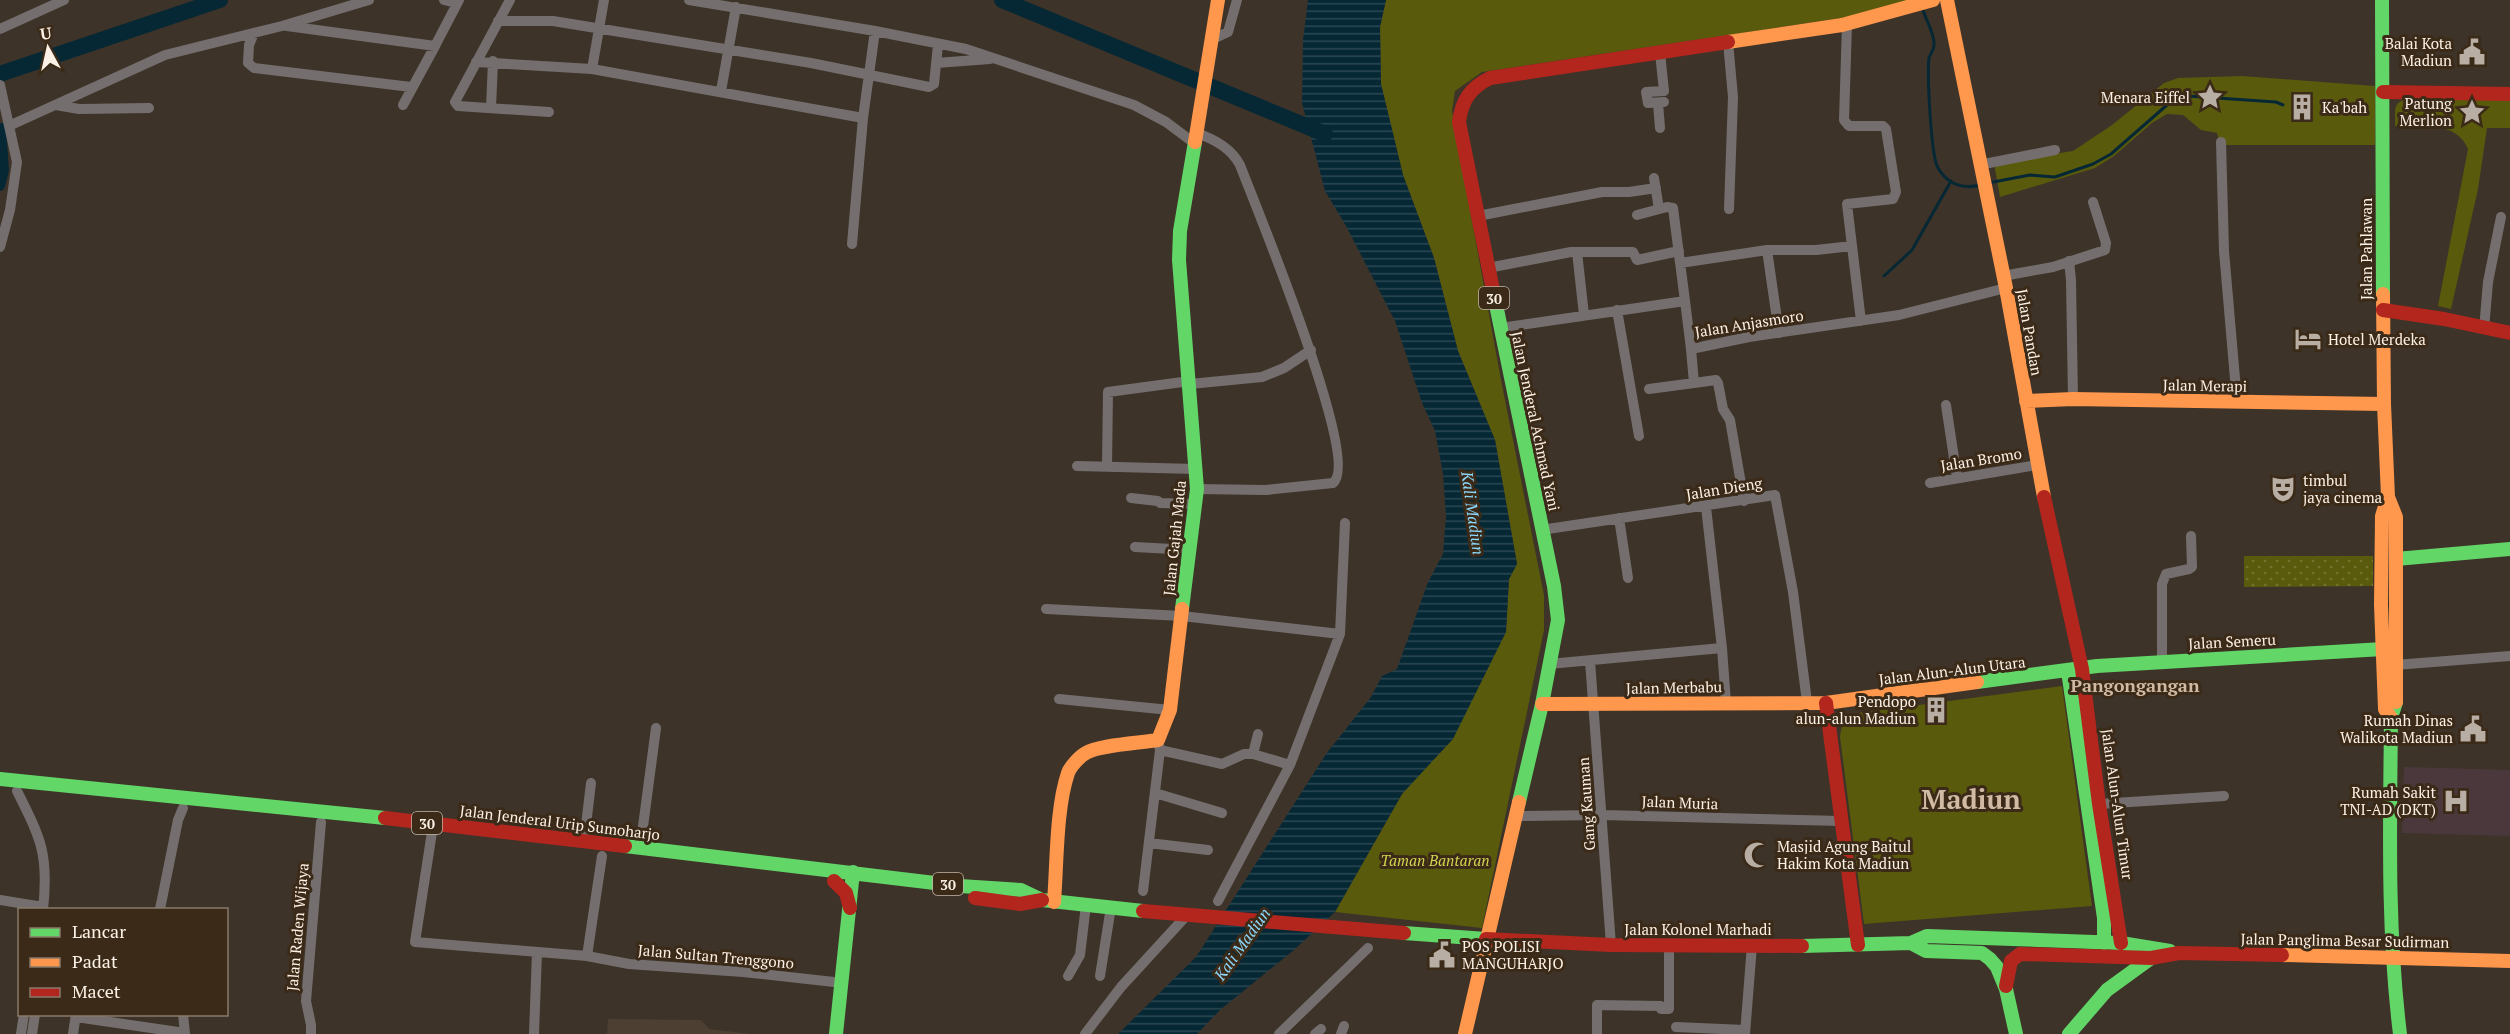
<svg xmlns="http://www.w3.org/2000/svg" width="2510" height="1034" font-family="'PT Serif',serif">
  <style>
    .education { fill: #4d3f32 }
    .medical { fill: #4b383c }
    .grass { fill: url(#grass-dots) }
    .park { fill: #5a5a0c }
    .water { fill: url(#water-rules) }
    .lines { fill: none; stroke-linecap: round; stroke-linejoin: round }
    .stream { stroke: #062835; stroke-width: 3 }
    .canal { stroke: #062835; stroke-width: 10 }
    .river { stroke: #062835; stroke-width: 16 }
    .street { stroke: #746f6e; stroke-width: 10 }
    .fast { stroke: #63d668; stroke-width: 14 }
    .slow { stroke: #ff974d; stroke-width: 14 }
    .jam { stroke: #b3261e; stroke-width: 14 }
    .labels { text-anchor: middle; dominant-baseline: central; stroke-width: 6; stroke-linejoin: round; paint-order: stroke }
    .shield { fill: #3b2a17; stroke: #c2b5a8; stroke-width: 1.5 }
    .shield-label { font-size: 14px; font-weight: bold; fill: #fcf1e6 }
    .poi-label { font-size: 15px; fill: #fcf1e6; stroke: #3b2a17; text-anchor: end }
    .street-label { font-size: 15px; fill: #fcf1e6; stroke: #3b2a17 }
    .park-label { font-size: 15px; font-style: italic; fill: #d2d54f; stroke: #3b2a17 }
    .water-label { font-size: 16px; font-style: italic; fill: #8bd8fe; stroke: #3b2a17 }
    .quarter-label { font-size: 18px; font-weight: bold; fill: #d0baa4; stroke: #3b2a17 }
    .town-label { font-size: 27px; font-weight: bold; fill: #d0baa4; stroke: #3b2a17 }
  </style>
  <defs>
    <pattern id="grass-dots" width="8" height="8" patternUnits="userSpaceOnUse" patternTransform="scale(1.5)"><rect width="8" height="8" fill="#5a5a0c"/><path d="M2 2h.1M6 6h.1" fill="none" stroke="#73722f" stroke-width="1.8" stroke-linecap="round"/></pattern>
    <pattern id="water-rules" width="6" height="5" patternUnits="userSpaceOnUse" patternTransform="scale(1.5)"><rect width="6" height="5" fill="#062835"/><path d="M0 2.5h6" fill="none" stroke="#2b4852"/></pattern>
  </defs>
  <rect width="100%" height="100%" fill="#3d3329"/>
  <path class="education" d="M608,1019L701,1020L709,1029L750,1034H607Z"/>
  <path class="medical" d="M2404,767L2510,770V836L2402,833Z"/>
  <path class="grass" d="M2244,556H2373V586L2244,587Z"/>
  <path class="park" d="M1386,0H1911L1854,16L1482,72L1455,91L1452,111L1501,380L1544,595V630L1482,928L1335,912L1402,794L1417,776L1506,632L1509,579L1517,564L1495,440L1458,351L1434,258L1403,175L1381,84L1380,27Z
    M2242,76L2375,86V145H2220L2217,133L2201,130L2183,115L2167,114L2152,123L2114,156L2095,168L2000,197L1994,163L2073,151L2112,125L2164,83L2178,78Z
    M2411,98L2510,99V128H2487L2478,189L2451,309L2438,306L2468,149C2456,120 2421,127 2395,126C2396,109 2391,102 2411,98Z
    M2062,686L2092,906L1864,924L1840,737C1841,727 1843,721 1851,714Z"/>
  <path class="water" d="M1308,0H1386L1380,27L1381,84L1403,175L1434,258L1458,351L1495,440L1517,564L1509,579L1506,632L1453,739L1402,794L1335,912L1294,950L1220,1010L1197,1034H1118L1196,957L1326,754L1371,697L1382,676L1397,669L1428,582L1443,554L1446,516L1443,474L1435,431L1422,403L1395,321L1346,226L1325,191L1302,103L1303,40Z"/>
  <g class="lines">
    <path class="stream" d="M1923,10C1926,20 1935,35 1934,45C1934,50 1930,54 1929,58C1927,74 1931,157 1938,168C1948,185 1964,189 1981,185
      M1988,183L2030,175L2055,177L2093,164L2111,154L2167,105L2188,96L2276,102L2283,105
      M1884,276L1912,250L1951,181"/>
    <path class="canal" d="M0,186L4,170L1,128"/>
    <path class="river" d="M1002,0L1325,134
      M0,74L220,0"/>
    <path class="street" d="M444,0L456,3
      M510,0L455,102L458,106L549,112
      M689,0L875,31L966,49L1134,105L1166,122L1194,143
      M498,21H553L811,63L929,87L934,84L938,45
      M1847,24L1844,120L1849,126H1883L1886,129L1896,192L1893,199L1847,204L1861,321
      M287,26L435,46L459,0
      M0,29L64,0
      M254,33L249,45L248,63L254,68L411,87
      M1213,39L1228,32L1237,0
      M1728,42L1733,97L1729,209
      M1660,53L1664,91L1646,92L1648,103L1664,102
      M476,62L592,69L863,118
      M936,63L990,59
      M592,69L604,0
      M0,85L17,162L10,210L0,247
      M721,91L736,7
      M1658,103L1660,128
      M56,105L79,109L149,108
      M403,105L435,46
      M491,108L493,61
      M11,125L165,55L282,26L369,0
      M1196,133C1215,139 1231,148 1240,165C1255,205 1362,461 1333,483L1266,490L1197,489
      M2221,142L2224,251L2237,402
      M1979,165L2055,150
      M1654,178L1659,209
      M1637,215L1667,207L1673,208L1685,301
      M1478,216L1602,192H1629L1656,188
      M852,244L863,118L875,31
      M1767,250L1779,333
      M1577,252L1584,315
      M2069,261L2071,280L2073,399
      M1680,263L1767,250H1816L1852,246
      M1488,268L1571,252H1633L1637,260L1679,251
      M2003,276L2053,267L2105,250L2106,243L2093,202
      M1617,310L1639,436
      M1500,328L1685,301L1691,349L1749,337L1899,315L2006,288
      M2484,329L2488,282L2501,217
      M1691,349L1694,383L1716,380L1718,383L1723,409L1730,420L1744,501
      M1190,384L1262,377L1284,368L1311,350
      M1649,389L1694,383
      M1946,405L1957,478
      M1077,466L1196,469
      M1107,466L1108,392L1190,381
      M1930,483L2037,465
      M1131,498L1158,501L1160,503L1195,504
      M1706,507L1722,648
      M1619,518L1628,578
      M1541,530L1775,495L1793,592L1807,702
      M1135,547L1190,550
      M1046,609L1182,616L1340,634
      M1590,661L1611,945
      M2162,662V584L2166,574L2189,569L2192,567L2191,536
      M1549,664L1722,648L1726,703
      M2395,665L2510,656
      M1059,699L1170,710
      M1160,750L1222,764L1244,754H1253L1290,765
      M1253,754L1258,734
      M17,791C41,839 49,854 43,910
      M1155,793L1222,813
      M2099,804L2224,796
      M1517,816L1602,815L1842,821
      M432,832L415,942L587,956L629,964L743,972L843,983
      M584,842L591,783
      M1149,843L1208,850
      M640,849L656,728
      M1143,891L1160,750L1158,740
      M0,900L43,907
      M1218,901L1290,765L1340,634L1345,523
      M160,909L178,820L183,808
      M587,956L602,856
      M1068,976L1080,955L1086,905
      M1100,976L1111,907
      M183,1014L185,1034
      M76,1017L185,1033
      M1676,1027L1745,1030
      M21,1034L24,1014
      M32,1034L35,1014
      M73,1034L76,1014
      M311,1034V1025L306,1001L321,822
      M534,1034L537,952
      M1085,1034L1121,987L1186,916
      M1279,1034L1368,948
      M1315,1034L1321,1029
      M1341,1034L1344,1026
      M1597,1034V1005L1661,1006V1009H1669V945
      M1745,1034L1752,945"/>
    <path class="fast" d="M2382,0L2383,294
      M1493,290L1554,586L1558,620L1542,704L1519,802
      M2396,559L2510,549
      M1182,609L1197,489L1179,260L1180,231L1195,142
      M2068,671L2104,918V943
      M1977,682L2097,666L2383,649
      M2396,702L2391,718C2390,824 2387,929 2400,1034
      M0,779L385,818
      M625,846L960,886L1021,890L1042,900L1143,911
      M1404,933L1486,939
      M1911,943L1927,936L2121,943L2170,951
      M1802,946L1911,943L1926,951L1982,953L1990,959L1997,967L2006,989L2016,1034
      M836,1034L853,872
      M2069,1034L2107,990L2151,958"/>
    <path class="slow" d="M1947,0L2006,288L2044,497
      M1728,42L1842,25L1933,0
      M1195,142L1218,0
      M2383,294L2384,404L2388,497L2396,517V702
      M2026,401L2073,399L2384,404
      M2388,497L2382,516L2381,605L2385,709L2391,718
      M1542,704L1826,703L1977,682
      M1054,902C1057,864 1056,808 1068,773C1070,767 1080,756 1086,753C1098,745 1141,743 1158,740L1170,710L1182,609
      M2282,955L2510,961
      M1465,1034L1519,802"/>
    <path class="jam" d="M2383,92L2510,94
      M1493,290L1459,122C1462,100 1470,88 1490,78L1728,42
      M2383,310L2444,319L2510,333
      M2044,497L2082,669L2099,804L2121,943
      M1826,703L1858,945
      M385,818L625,846
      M834,881L846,893L850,908
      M975,898L1020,904L1042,900
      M1143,911L1404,933
      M1486,939L1611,945L1802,946
      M2006,986L2011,961L2020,954L2151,958L2179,953L2282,955"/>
  </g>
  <defs>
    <g id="civic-bare" transform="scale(2.07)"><path d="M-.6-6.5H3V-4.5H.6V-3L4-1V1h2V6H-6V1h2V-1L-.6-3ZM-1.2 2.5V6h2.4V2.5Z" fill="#b9aea4" stroke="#3b2a17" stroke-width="2.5" paint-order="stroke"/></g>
    <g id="sight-bare" transform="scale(2.07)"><path d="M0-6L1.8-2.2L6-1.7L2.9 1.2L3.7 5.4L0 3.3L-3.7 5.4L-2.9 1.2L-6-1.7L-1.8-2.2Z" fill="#b9aea4" stroke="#3b2a17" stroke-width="2.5" paint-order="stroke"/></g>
    <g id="building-bare" transform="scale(2.07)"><path d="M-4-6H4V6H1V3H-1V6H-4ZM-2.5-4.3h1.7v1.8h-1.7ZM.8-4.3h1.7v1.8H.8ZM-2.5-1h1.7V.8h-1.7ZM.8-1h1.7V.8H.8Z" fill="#b9aea4" stroke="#3b2a17" stroke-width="2.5" paint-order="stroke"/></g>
    <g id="hotel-bare" transform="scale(2.07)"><path d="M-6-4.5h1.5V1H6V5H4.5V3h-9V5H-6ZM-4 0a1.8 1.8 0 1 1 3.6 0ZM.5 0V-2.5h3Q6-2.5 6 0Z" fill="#b9aea4" stroke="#3b2a17" stroke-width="2.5" paint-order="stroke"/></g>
    <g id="theatre-bare" transform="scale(2.07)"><path d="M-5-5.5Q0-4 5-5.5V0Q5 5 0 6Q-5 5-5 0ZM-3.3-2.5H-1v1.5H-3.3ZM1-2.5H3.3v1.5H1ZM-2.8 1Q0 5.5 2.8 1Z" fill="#b9aea4" stroke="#3b2a17" stroke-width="2.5" paint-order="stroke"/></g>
    <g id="hospital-bare" transform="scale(2.07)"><path d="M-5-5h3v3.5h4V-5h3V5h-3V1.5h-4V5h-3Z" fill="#b9aea4" stroke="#3b2a17" stroke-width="2.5" paint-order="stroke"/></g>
    <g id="mosque-bare" transform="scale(2.07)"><path d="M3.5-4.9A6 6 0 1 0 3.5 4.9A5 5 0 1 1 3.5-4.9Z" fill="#b9aea4" stroke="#3b2a17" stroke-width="2.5" paint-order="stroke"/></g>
  </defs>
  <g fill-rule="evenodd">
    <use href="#civic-bare" x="2472" y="52"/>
    <use href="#sight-bare" x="2210" y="97"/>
    <use href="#building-bare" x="2302" y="107"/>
    <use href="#sight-bare" x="2472" y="112"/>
    <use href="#hotel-bare" x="2308" y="339"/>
    <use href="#theatre-bare" x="2283" y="489"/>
    <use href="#building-bare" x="1936" y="710"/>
    <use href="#civic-bare" x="2473" y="729"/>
    <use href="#hospital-bare" x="2456" y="801"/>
    <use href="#mosque-bare" x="1757" y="855"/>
    <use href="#civic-bare" x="1442" y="955"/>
  </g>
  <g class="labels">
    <g class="shield">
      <rect x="1479" y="287" width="30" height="22" rx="4.5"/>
      <rect x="412" y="812" width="30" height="22" rx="4.5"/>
      <rect x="933" y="873" width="30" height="22" rx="4.5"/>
    </g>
    <g class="shield-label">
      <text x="1494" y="298">30</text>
      <text x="427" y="823">30</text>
      <text x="948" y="884">30</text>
    </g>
    <g class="poi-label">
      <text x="2452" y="43">Balai Kota<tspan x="2452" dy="17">Madiun</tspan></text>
      <text x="2190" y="97">Menara Eiffel</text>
      <text x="2452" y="103">Patung<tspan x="2452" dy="17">Merlion</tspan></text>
      <text x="2322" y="107" text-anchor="start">Ka'bah</text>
      <text x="2328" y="339" text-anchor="start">Hotel Merdeka</text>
      <text x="2303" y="480" text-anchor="start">timbul<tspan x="2303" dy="17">jaya cinema</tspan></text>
      <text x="1916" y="701">Pendopo<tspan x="1916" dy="17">alun-alun Madiun</tspan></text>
      <text x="2453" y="720">Rumah Dinas<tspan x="2453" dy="17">Walikota Madiun</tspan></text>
      <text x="2436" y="792">Rumah Sakit<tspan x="2436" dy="17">TNI-AD (DKT)</tspan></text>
      <text x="1777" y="846" text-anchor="start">Masjid Agung Baitul<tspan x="1777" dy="17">Hakim Kota Madiun</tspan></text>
      <text x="1462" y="946" text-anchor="start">POS POLISI<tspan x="1462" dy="17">MANGUHARJO</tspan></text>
    </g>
    <g class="street-label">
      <text transform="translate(2366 249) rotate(-90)">Jalan Pahlawan</text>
      <text transform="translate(1749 323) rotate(-9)">Jalan Anjasmoro</text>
      <text transform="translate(2030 332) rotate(80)">Jalan Pandan</text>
      <text transform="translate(2205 385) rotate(1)">Jalan Merapi</text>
      <text transform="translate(1536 421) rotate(78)">Jalan Jenderal Achmad Yani</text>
      <text transform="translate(1981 459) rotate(-9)">Jalan Bromo</text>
      <text transform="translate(1724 488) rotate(-9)">Jalan Dieng</text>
      <text transform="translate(1174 538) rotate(-84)">Jalan Gajah Mada</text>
      <text transform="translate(2232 641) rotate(-3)">Jalan Semeru</text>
      <text transform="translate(1952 670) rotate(-7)">Jalan Alun-Alun Utara</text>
      <text transform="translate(1674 687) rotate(-1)">Jalan Merbabu</text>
      <text transform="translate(1680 802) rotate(2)">Jalan Muria</text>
      <text transform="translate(1586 804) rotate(-94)">Gang Kauman</text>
      <text transform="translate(2118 804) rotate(82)">Jalan Alun-Alun Timur</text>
      <text transform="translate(560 822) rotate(7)">Jalan Jenderal Urip Sumoharjo</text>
      <text transform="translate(297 927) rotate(-85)">Jalan Raden Wijaya</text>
      <text x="1698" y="929">Jalan Kolonel Marhadi</text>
      <text transform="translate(2345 940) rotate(1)">Jalan Panglima Besar Sudirman</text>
      <text transform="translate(716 956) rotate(5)">Jalan Sultan Trenggono</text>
    </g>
    <g class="park-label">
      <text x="1435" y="860">Taman Bantaran</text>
    </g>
    <g class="water-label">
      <text transform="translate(1473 513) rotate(82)">Kali Madiun</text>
      <text transform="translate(1242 944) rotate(-55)">Kali Madiun</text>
    </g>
    <g class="quarter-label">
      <text x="2135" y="685">Pangongangan</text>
    </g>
    <g class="town-label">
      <text x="1971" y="799">Madiun</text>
    </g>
  </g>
  <rect x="18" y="908" width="210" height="108" fill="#3b2a17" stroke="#887a6a" stroke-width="1.5"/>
  <rect x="30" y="928" width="30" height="9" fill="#63d668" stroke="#887a6a" stroke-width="1.5"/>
  <text x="72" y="938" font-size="18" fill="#fcf1e6">Lancar</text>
  <rect x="30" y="958" width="30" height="9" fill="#ff974d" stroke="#887a6a" stroke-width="1.5"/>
  <text x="72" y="968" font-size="18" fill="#fcf1e6">Padat</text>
  <rect x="30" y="988" width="30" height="9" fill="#b3261e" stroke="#887a6a" stroke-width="1.5"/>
  <text x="72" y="998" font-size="18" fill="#fcf1e6">Macet</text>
  <g transform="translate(48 48) rotate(352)" stroke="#3b2a17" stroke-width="4.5" paint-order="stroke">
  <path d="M0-4.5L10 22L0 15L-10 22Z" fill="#fcf1e6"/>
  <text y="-9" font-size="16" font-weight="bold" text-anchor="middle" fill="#fcf1e6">U</text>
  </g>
</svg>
